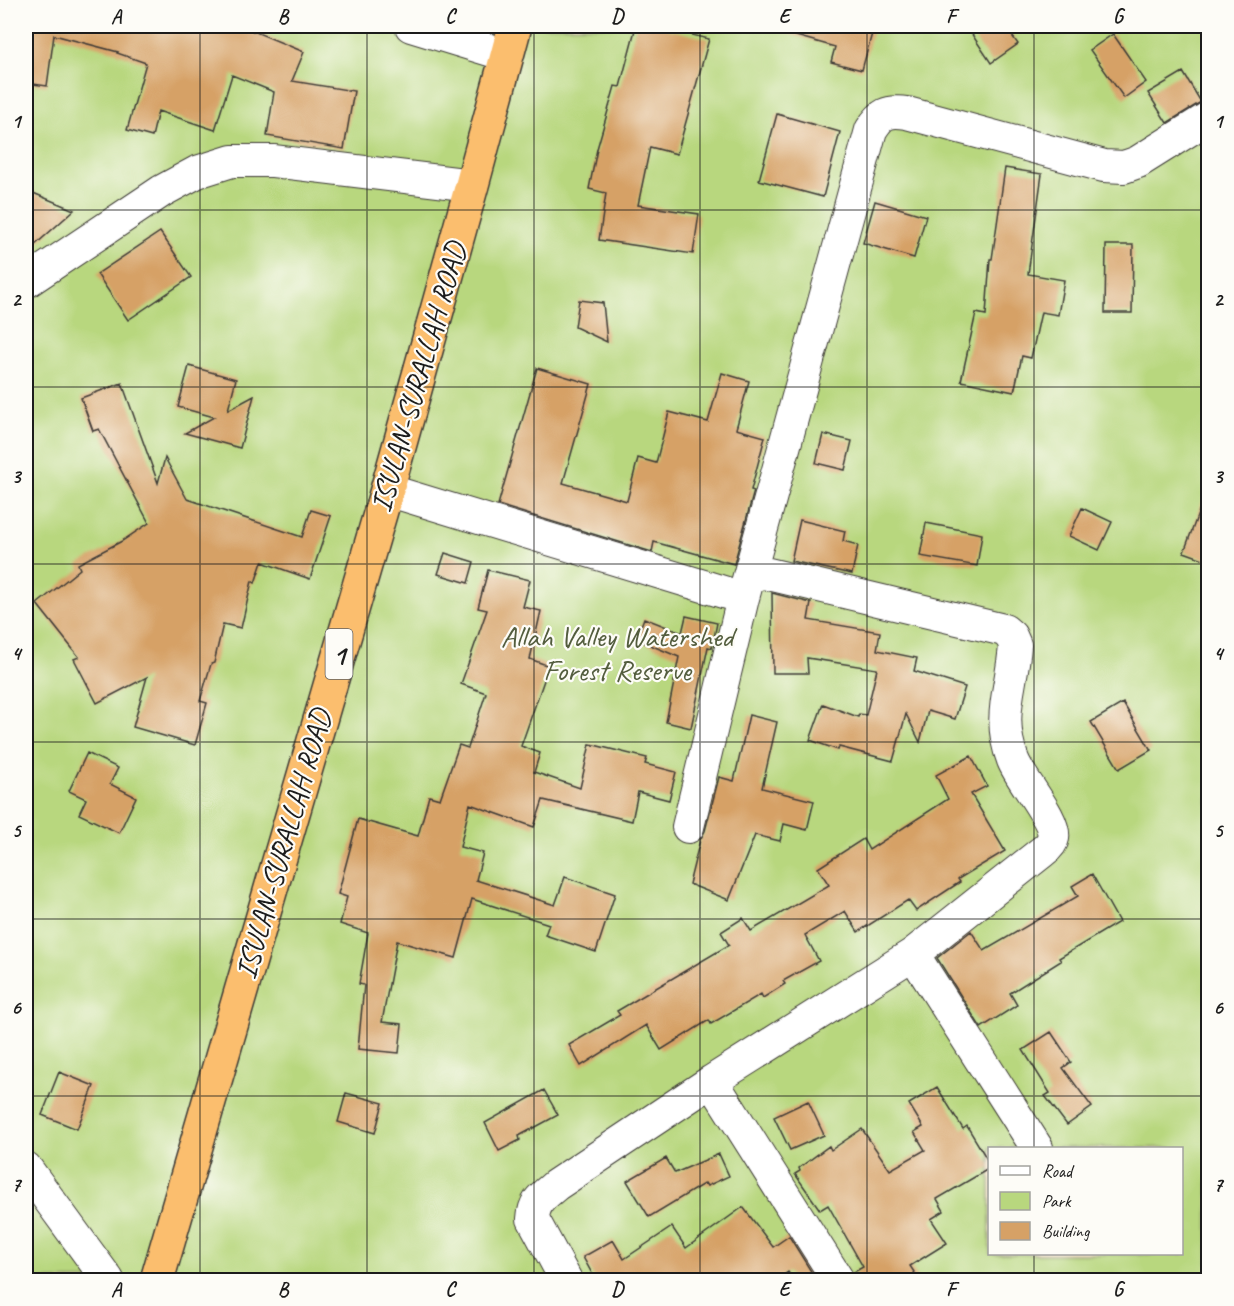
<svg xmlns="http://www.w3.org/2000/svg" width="1234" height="1306" font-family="Caveat,sans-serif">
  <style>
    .green { fill: #b8d77e; stroke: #6a7a4d; stroke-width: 1.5; fill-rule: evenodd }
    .building { fill: #d6a166 }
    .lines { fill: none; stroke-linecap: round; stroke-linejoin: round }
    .minor-casing { stroke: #3c3935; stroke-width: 34 }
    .highway-casing { stroke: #3c3935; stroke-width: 36 }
    .minor { stroke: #fff; stroke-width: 32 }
    .highway { stroke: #fbbe6e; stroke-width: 33 }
    .grid { fill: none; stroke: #1c1c1c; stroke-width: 1.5; stroke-opacity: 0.55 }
    .labels { text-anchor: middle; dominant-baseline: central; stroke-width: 4.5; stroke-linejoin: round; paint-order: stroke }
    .shield { fill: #fdfcf7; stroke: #605f5e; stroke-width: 1.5 }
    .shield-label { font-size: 28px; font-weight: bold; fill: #1c1c1c }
    .street-label { font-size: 30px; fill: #1c1c1c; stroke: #fdfcf7 }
    .park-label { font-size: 30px; fill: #535d3e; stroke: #fdfcf7 }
    .neatline { fill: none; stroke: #1c1c1c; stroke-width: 2 }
    .grid-label { font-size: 20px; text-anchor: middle; font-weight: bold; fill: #1c1c1c }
  </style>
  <rect width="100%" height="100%" fill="#fdfcf7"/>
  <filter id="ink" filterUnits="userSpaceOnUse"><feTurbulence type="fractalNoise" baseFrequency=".0167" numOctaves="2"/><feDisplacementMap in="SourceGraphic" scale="12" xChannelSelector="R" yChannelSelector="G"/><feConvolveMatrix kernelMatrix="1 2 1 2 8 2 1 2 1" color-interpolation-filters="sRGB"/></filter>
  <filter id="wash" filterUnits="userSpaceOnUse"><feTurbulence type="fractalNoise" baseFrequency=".008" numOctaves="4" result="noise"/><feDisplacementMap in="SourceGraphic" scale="24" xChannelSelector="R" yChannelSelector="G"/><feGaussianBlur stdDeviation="1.35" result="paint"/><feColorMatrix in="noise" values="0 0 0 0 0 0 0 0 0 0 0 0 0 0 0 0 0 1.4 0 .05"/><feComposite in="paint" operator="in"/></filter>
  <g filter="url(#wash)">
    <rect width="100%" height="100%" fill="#f3dec2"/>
    <path class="green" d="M26,26H1208V1280H26ZM990,1148H1182V1254H990Z"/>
    <g id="blocks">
      <path class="building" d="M26,26H241L304,52L292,81L354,91L344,149L267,136L274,92L232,75L215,130L158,111L152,137L127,130L146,63L117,53L118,52L54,35L47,86L26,83Z
        M636,26H656L709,39L677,154L650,147L638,205L699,214L693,254L599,240L606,193L589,189L597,149L615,86L620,87Z
        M783,26H874L862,70L831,62L835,47L782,32Z
        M982,26H1005L1018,44L991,63L971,33Z
        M1113,34L1146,82L1124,98L1090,50Z
        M1183,72L1201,102L1167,123L1148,93Z
        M777,114L840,132L823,197L759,180Z
        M1005,168L1042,174L1028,274L1064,280L1058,315L1041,312L1031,358L1022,356L1014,392L961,381L976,313L986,315L990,259H992Z
        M26,190L74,210L26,253Z
        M875,201L926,216L914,258L863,243Z
        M160,232L191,277L128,320L97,274Z
        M1106,245H1133L1132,313H1105Z
        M579,300L603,303L607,342L575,327Z
        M189,366L236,379L228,410L254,396L240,448L185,433L214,417L178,407Z
        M537,368L591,384L563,483L627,501L638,458L656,463L669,412L708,422L722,373L749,381L736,429L765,437L751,490L754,491L734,564L654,542L652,552L498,505Z
        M122,383L158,483L165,458L187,499L302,537L311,510L331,516L310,579L262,562L255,583L252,581L241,628L223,624L214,663L211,664L200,701L207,703L195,745L133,727L147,677L97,703L74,659L79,657L37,604L80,569L78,564L122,541L149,523L99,429L93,431L81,398Z
        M823,434L852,441L845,470L816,463Z
        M1206,492H1209V561L1184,552Z
        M1082,508L1112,522L1099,550L1069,536Z
        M800,520L845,531L843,541L858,545L852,574L791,561Z
        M926,523L982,534L977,566L920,556Z
        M445,553L474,562L468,583L438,574Z
        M488,570L530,580L523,607L541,611L530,659L549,666L521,746L540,753L534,772L580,788L590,744L647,758L645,764L676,772L669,800L638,792L632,821L543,800L534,827L470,804L460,847L483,853L476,880L555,905L565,877L615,894L596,952L545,935L549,924L472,899L456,958L397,941L382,1022L402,1024L399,1053L358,1049L364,985L359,984L368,933L340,924L347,897L338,894L358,819L418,836L429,796L440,799L459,745L468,748L486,693L461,684L487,610L478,608Z
        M772,593L811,603L808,620L880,632L877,650L917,658L914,671L965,687L955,719L928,711L920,742L906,714L893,761L839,747L838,750L810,740L823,704L858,717L859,714L866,715L877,669L807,658L808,673H773Z
        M686,616L717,623L712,648L708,647L691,728L666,722L679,657L636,639L644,618L682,633Z
        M1123,703L1151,750L1119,769L1091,722Z
        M749,715L777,722L762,788L814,801L807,830L784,824L780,841L755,835L729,900L689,884L700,840L705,831L719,777L734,781Z
        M87,753L118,768L110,784L136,797L119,833L79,814L86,799L69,791Z
        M971,756L987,786L971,794L1005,851L958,879L960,882L916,911L908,900L858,932L845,911L805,935L819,961L783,981L785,984L763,998L761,994L711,1024L709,1020L661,1050L646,1025L581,1066L569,1045L620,1015L617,1011L729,945L721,932L743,918L751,931L829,885L818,868L863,839L869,850L948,799L936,775Z
        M1092,874L1119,922L1059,958L1061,961L1010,993L1017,1005L981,1028L937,958L971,931L984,951L1078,896L1072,886Z
        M1051,1032L1071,1062L1063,1068L1092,1107L1067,1125L1045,1096L1050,1093L1023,1050Z
        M59,1072L94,1086L77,1129L42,1115Z
        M937,1087L963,1129L967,1126L990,1164V1168L937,1199L944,1211L931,1219L947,1243L910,1266L920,1281H856L854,1272L863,1267L828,1205L820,1210L795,1174L800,1171L799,1168L829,1146L831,1150L862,1129L890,1170L925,1150L914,1132L923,1127L909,1104Z
        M544,1090L558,1115L519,1136L520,1140L499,1151L485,1123Z
        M346,1093L383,1103L375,1133L338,1122Z
        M808,1101L824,1135L790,1150L774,1117Z
        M719,1154L729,1176L707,1186L705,1183L649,1217L627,1181L666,1158L675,1173Z
        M743,1207L773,1247L789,1236L817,1281H794L788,1272L775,1281H593L595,1279L583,1257L613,1240L624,1259L672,1227L686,1248Z"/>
    </g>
  </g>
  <g filter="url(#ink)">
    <use href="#blocks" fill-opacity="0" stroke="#3c3935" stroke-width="1.5"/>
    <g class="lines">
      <g class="minor-casing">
        <path id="minor" d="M411,26L506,55
          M26,282L162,191L197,172L232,161H273L472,185
          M387,490L743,598
          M688,827L743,598L871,130C881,114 887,110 907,113L1104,166L1124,167L1138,162L1208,118
          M913,954L1037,1148
          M712,1081L838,1280
          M26,1168L108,1280
          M566,1280L533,1219C534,1201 543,1196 556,1185L712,1081L913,954L1042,852C1046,849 1052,844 1053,838C1057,821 1020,779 1013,760C996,716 1012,689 1015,645L1011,636L1004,630L752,570"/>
      </g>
      <g class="highway-casing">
        <path id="highway" d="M157,1280L387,490L472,185L515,26"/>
      </g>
      <use href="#minor" class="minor"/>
      <use href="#highway" class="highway"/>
    </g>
  </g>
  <path class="grid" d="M200,26V1280M367,26V1280M534,26V1280M700,26V1280M867,26V1280M1034,26V1148M26,210H1208M26,387H1208M26,564H1208M26,742H1208M26,919H1208M26,1096H1208M1034,1254V1280"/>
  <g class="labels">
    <rect class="shield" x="325.5" y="629" width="27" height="50" rx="4.5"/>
    <g class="shield-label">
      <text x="339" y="654">1</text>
    </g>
    <g class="street-label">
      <text transform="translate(418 377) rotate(-74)">ISULAN-SURALLAH ROAD</text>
      <text transform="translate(283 844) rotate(-74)">ISULAN-SURALLAH ROAD</text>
    </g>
    <g class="park-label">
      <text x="617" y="636">Allah Valley Watershed<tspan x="617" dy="34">Forest Reserve</tspan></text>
    </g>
  </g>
  <rect width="1234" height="1306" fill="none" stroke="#fdfcf7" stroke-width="66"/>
  <rect x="988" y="1147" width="195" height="108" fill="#fdfcf7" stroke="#a3a29f" stroke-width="1.5"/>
  <rect x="1000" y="1166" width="30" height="9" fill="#ffffff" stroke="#a3a29f" stroke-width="1.5"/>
  <text x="1042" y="1177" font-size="18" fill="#1c1c1c">Road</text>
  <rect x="1000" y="1192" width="30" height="18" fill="#b8d77e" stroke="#a3a29f" stroke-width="1.5"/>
  <text x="1042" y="1207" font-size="18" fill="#1c1c1c">Park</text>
  <rect x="1000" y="1222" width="30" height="18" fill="#d6a166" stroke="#a3a29f" stroke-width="1.5"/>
  <text x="1042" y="1237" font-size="18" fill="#1c1c1c">Building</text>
  <rect x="33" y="33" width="1168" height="1240" class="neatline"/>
  <g class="grid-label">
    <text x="116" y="23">A</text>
    <text x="283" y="23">B</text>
    <text x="450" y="23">C</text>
    <text x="617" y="23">D</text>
    <text x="784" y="23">E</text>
    <text x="951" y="23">F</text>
    <text x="1118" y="23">G</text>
    <text x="16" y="128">1</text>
    <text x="1218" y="128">1</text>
    <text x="16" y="306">2</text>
    <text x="1218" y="306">2</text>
    <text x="16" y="483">3</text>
    <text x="1218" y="483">3</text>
    <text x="16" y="660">4</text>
    <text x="1218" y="660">4</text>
    <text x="16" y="837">5</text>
    <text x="1218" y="837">5</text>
    <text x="16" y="1014">6</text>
    <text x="1218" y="1014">6</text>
    <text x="16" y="1191">7</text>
    <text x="1218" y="1191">7</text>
    <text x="116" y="1296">A</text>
    <text x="283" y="1296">B</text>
    <text x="450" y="1296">C</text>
    <text x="617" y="1296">D</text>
    <text x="784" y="1296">E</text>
    <text x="951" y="1296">F</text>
    <text x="1118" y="1296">G</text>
  </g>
</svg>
